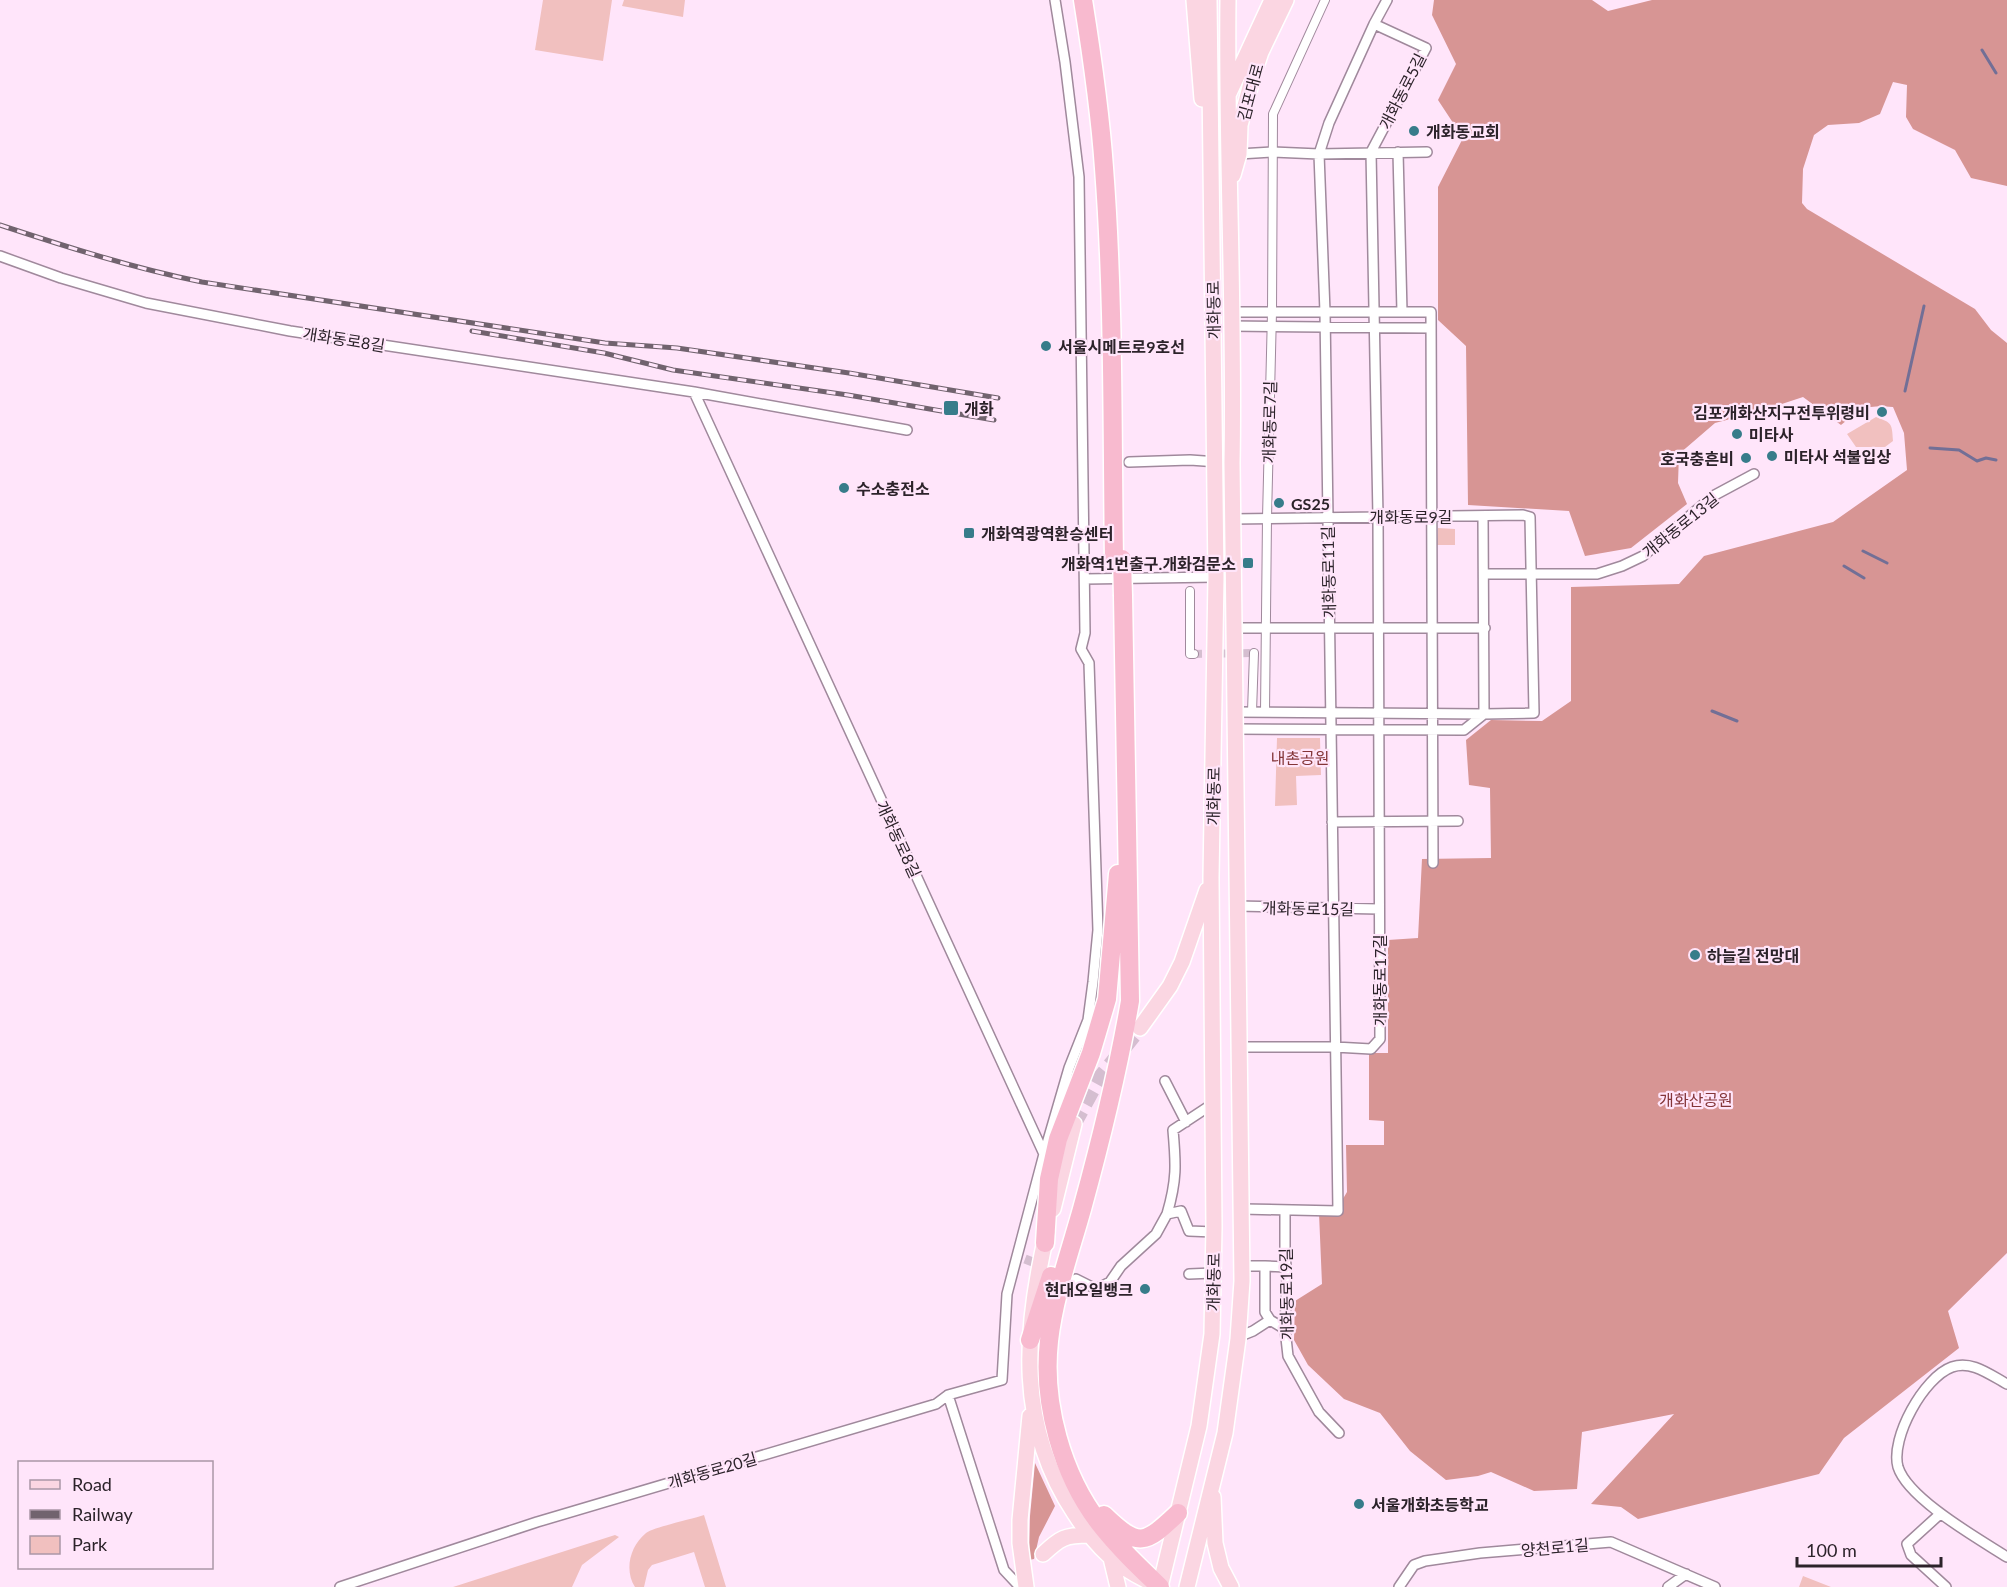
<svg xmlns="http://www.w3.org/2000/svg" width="2007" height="1587" font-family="Lato,'Noto Sans KR',sans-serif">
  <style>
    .green { fill: #f1c0bf }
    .forest { fill: #d79594 }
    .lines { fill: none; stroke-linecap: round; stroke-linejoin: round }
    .stream { stroke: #726f96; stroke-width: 3 }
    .pedestrian-tunnel { stroke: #d5bed0; stroke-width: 8; stroke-dasharray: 8 4; stroke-linecap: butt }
    .minor-tunnel { stroke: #d5bed0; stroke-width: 9; stroke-dasharray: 9 4.5; stroke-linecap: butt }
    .primary-tunnel { stroke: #d5bed0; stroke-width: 15; stroke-dasharray: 15 8; stroke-linecap: butt }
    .pedestrian-casing { stroke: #a0899c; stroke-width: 10 }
    .minor-casing { stroke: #a0899c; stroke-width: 12 }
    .primary-casing { stroke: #fff; stroke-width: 18 }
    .motorway-casing { stroke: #fff; stroke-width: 21 }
    .pedestrian { stroke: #fff; stroke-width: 8 }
    .minor { stroke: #fff; stroke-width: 9 }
    .primary { stroke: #fbd6e2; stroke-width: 15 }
    .motorway { stroke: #f8bacf; stroke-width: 18 }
    .rail-casing { stroke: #71636e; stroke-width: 5 }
    .rail { stroke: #ffe5fa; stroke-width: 3; stroke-dasharray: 9; stroke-linecap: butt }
    .motorway-bridge-casing { stroke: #fff; stroke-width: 21; stroke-linecap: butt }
    .motorway-bridge { stroke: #f8bacf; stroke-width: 18 }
    .poi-dot { fill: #377c8a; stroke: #ffe5fa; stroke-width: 2 }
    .labels { text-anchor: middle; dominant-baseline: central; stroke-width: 4.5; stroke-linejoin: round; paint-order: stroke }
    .street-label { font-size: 16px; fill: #2c232a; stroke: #ffe5fa }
    .poi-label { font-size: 16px; font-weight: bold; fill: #2c232a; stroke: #ffe5fa; text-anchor: start }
    .park-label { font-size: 16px; fill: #843538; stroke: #ffe5fa }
  </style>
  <rect width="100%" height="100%" fill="#ffe5fa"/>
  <path class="green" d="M543,0H612L603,61L535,50Z
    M624,0H685L683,17L622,6Z
    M1876,417C1892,423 1892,423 1893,441L1885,447H1856L1847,434Z
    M1438,528L1455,529V545H1437Z
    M1277,738H1320L1321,775L1296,776L1297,805L1275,806Z
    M704,1515L726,1587H705L694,1552L652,1565L648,1570L644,1587H635C624,1570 630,1546 646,1533C654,1527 693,1519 704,1515Z
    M615,1535L619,1537L582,1565L572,1587H453Z
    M1803,1576L1831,1587H1799Z"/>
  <path class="forest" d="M1434,0H1592L1608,11L1652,0H2007V186L1971,178L1955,150L1913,129L1906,117L1907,85L1893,82L1880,114L1859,123L1828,125L1814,135L1803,169L1802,203L1807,209L1975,309L1991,330L2007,343V1253L1948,1311L1959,1348L1844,1438L1819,1474L1638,1519L1621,1507L1591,1504L1674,1414L1582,1432L1577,1489L1534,1491L1491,1472L1478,1476L1446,1480L1410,1451L1380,1413L1344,1399L1308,1365L1294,1340L1295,1301L1322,1284L1319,1213L1337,1209L1347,1192L1346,1145H1384V1121L1369,1120V1053H1388V940L1418,938L1422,859L1491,858L1490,788L1469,785L1466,740L1491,720L1542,721L1571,701V587L1679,584L1704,556L1833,522L1907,470L1904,433L1893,407C1864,405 1863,407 1841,425L1803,397L1761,411L1715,423L1679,454L1678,483L1687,504L1631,548L1585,556L1569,511L1468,505L1466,346L1438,320V187L1463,138L1438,100L1456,64L1432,15Z
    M1035,1463L1055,1506L1039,1537L1034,1559L1029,1560L1030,1516Z"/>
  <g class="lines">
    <path class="stream" d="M1982,50L1996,73
      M1905,391L1924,306
      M1930,448L1959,450L1977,461L1986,458L1996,460
      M1863,551L1887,563
      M1844,566L1864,578
      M1712,711L1737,721"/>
    <path class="pedestrian-tunnel" d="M1194,654L1254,653"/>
    <path class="minor-tunnel" d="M1025,1259L1043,1266"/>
    <path class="primary-tunnel" d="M1074,1124L1098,1080L1140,1028"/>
    <g class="pedestrian-casing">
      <path id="pedestrian" d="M1190,591V654H1194
        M1252,712L1254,653
        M1265,712L1267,518L1272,312L1273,114L1325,0"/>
    </g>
    <g class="minor-casing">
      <path id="minor" d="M1398,152L1402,312
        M1239,154L1273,152L1319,154L1427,152
        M0,256L61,278L146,303L290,331L694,392L907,430
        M1231,312H1431L1433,863
        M1231,326L1431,328
        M1129,462L1190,460L1232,463
        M1483,516L1484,714
        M1232,519L1523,515L1530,517L1534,713L1484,714L1234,712
        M1485,574H1597L1622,566L1643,556L1713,496L1754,474
        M1085,579L1216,577
        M1233,628H1485
        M1235,729L1464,730L1484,714
        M1332,822L1458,821
        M1237,906L1379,909
        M1239,1047H1335L1371,1049L1380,1039L1378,517L1371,152L1426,48L1374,24
        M1165,1081L1186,1122
        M1044,1154L1069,1068L1088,1020L1093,982L1098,930L1089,663L1081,649L1085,633L1079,177L1065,62L1055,0
        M1242,1209L1338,1211L1325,312L1319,154L1329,123L1374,24L1387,0
        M1285,1210V1254L1287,1278L1285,1329L1288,1356L1319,1412L1339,1433
        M1167,1214C1177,1180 1176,1164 1173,1130L1214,1103
        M1242,1266H1265V1312L1270,1320L1285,1329
        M1265,1266L1286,1267
        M1189,1274L1213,1273
        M1076,1279L1096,1289L1110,1282L1121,1266L1156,1234L1167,1214L1181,1211L1189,1231L1214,1232
        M1238,1337L1253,1331L1270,1320
        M2007,1384C1990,1375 1972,1360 1952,1367C1924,1377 1890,1438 1898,1467C1908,1499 1979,1539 2007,1557
        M948,1395L1004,1570L1020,1587
        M1940,1514L1907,1544L1911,1555L1946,1587
        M340,1587L537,1522L936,1404L948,1395L1002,1380L1007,1294L1044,1154L694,392
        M1399,1587L1414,1565L1425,1561L1480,1553L1611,1542L1715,1587
        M1668,1587L1686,1574"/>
    </g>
    <g class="primary-casing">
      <path id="primary" d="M1194,0L1202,99
        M1229,93L1272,0
        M1233,175L1239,154L1240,125L1253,76L1261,52L1286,0
        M1140,1028L1170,986L1182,962L1207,890
        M1053,1209L1074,1124
        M1047,1232C1024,1330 1016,1426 1075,1514C1096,1547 1117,1567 1152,1583
        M1213,1497L1215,1543L1221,1568L1231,1587
        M1043,1554C1060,1538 1065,1535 1089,1535
        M1111,1558L1118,1587
        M1026,1587L1020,1543V1520L1030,1416
        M1160,1587L1199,1426L1212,1334L1214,1227L1211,878L1216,577L1209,0
        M1187,1587L1225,1433L1238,1339L1242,1281L1232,463C1235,309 1226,154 1228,0"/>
    </g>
    <g class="motorway-casing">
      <path id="motorway" d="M1083,0C1092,56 1100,111 1104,168C1114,298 1112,430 1114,560
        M1123,596L1130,1001C1118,1071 1101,1140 1082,1209C1070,1252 1054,1296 1049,1341C1042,1403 1062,1475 1100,1524C1118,1547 1139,1567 1160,1587
        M1045,1243L1049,1179L1058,1139L1091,1053L1107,999L1118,874
        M1030,1340L1051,1276
        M1104,1515C1139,1549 1145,1544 1178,1513"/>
    </g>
    <use href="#pedestrian" class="pedestrian"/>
    <use href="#minor" class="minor"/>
    <use href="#primary" class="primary"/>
    <use href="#motorway" class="motorway"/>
    <g class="rail-casing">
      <path id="rail" d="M0,225C67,247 133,268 202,282L605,343L677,348L849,373L998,398
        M472,331L604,353L673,370L848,395L994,420"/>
    </g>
    <use href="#rail" class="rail"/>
    <g class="motorway-bridge-casing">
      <path id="motorway-bridge" d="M1122,559L1123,596"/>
    </g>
    <use href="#motorway-bridge" class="motorway-bridge"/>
  </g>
  <g class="poi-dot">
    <circle cx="1414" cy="131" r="6"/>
    <circle cx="1046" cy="346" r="6"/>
    <rect x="943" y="400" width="16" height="16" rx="3"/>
    <circle cx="1882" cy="412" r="6"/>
    <circle cx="1737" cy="434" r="6"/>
    <circle cx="1772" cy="456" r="6"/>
    <circle cx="1746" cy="458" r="6"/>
    <circle cx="844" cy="488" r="6"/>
    <circle cx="1279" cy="503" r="6"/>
    <rect x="963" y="527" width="12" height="12" rx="3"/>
    <rect x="1242" y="557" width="12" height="12" rx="3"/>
    <circle cx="1695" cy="955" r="6"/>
    <circle cx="1145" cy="1289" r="6"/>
    <circle cx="1359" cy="1504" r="6"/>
  </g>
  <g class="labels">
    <g class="street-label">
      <text transform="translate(1402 91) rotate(-63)">개화동로5길</text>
      <text transform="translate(1250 92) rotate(-75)">김포대로</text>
      <text transform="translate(1213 310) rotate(-91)">개화동로</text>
      <text transform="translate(344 339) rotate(9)">개화동로8길</text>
      <text transform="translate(1269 422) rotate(-89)">개화동로7길</text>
      <text x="1411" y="516">개화동로9길</text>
      <text transform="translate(1680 525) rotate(-39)">개화동로13길</text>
      <text transform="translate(1328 572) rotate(-91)">개화동로11길</text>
      <text transform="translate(1213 796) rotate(-89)">개화동로</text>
      <text transform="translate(899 839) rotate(65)">개화동로8길</text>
      <text transform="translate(1308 908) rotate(1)">개화동로15길</text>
      <text transform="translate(1379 980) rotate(-90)">개화동로17길</text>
      <text transform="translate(1213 1282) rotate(-89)">개화동로</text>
      <text transform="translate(1286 1294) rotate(-91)">개화동로19길</text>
      <text transform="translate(712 1470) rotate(-16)">개화동로20길</text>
      <text transform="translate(1555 1547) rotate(-5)">양천로1길</text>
    </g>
    <g class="poi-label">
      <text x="1426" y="131">개화동교회</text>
      <text x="1058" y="346">서울시메트로9호선</text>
      <text x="964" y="408">개화</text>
      <text x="1870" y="412" text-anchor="end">김포개화산지구전투위령비</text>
      <text x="1749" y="434">미타사</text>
      <text x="1784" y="456">미타사 석불입상</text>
      <text x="1734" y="458" text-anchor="end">호국충흔비</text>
      <text x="856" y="488">수소충전소</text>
      <text x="1291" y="503">GS25</text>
      <text x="981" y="533">개화역광역환승센터</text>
      <text x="1236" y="563" text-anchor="end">개화역1번출구.개화검문소</text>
      <text x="1707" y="955">하늘길 전망대</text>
      <text x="1133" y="1289" text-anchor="end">현대오일뱅크</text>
      <text x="1371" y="1504">서울개화초등학교</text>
    </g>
    <g class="park-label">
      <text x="1300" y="757">내촌공원</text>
      <text x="1696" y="1099">개화산공원</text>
    </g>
  </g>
  <rect x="18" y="1461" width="195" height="108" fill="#ffe5fa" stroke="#ab97a7" stroke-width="1.5"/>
  <rect x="30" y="1480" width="30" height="9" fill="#fbd6e2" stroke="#ab97a7" stroke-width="1.5"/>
  <text x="72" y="1491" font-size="18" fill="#2c232a">Road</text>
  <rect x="30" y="1510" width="30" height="9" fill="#71636e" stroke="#ab97a7" stroke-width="1.5"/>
  <text x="72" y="1521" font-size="18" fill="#2c232a">Railway</text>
  <rect x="30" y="1536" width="30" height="18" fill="#f1c0bf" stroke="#ab97a7" stroke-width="1.5"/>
  <text x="72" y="1551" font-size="18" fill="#2c232a">Park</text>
  <path d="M1797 1557v9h144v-9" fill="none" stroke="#2c232a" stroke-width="3"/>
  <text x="1806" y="1557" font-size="18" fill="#2c232a" stroke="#ffe5fa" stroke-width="4.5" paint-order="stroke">100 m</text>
</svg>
